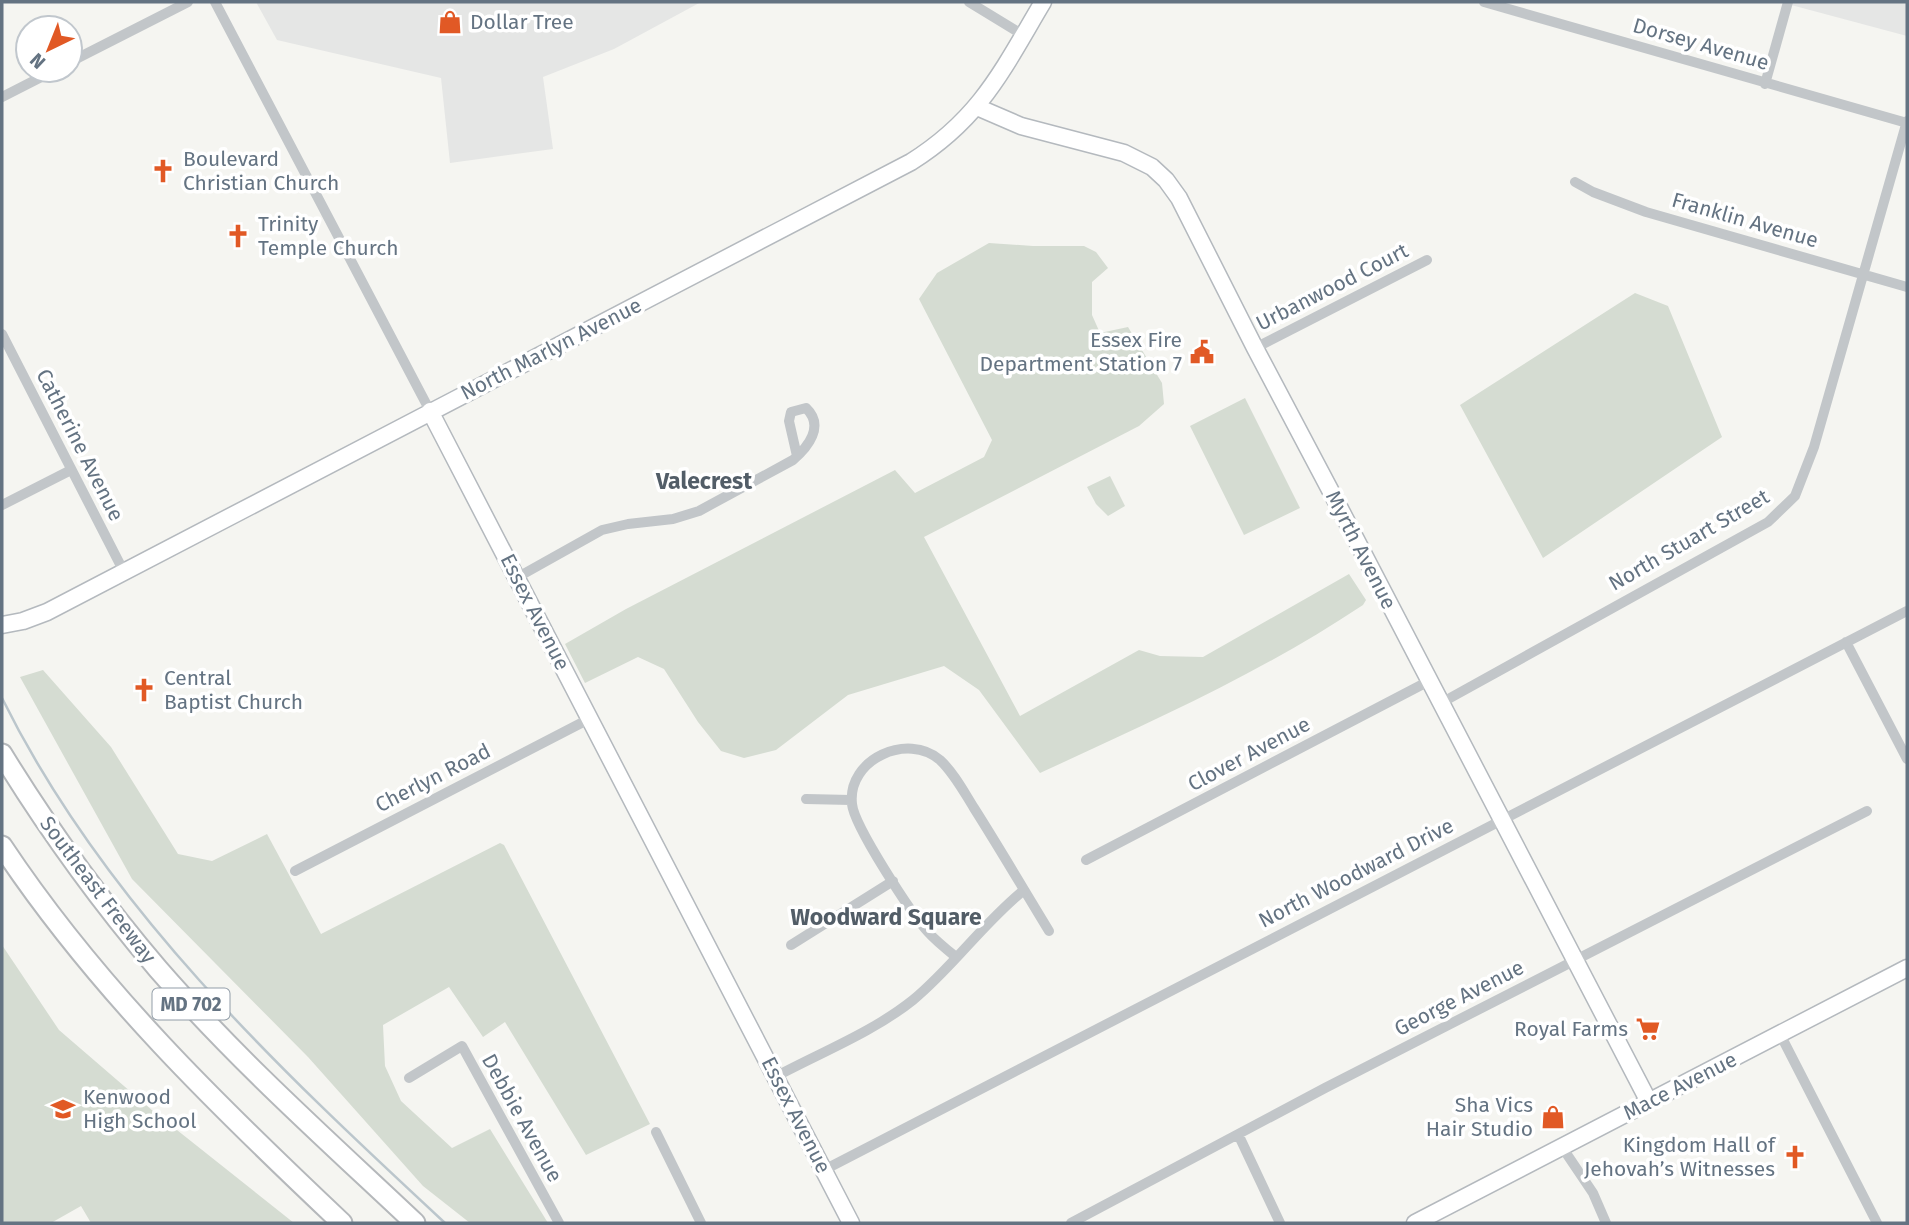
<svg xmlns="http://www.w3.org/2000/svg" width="1909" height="1225" font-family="'Fira Sans',sans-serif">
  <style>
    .built { fill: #e5e6e5 }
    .green { fill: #d5dcd2 }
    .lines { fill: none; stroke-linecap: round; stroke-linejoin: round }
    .stream { stroke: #bbc6cc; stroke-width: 2.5 }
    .secondary-casing { stroke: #b4b9be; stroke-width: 19 }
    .highway-casing { stroke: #b5b8bb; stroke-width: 23 }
    .street { stroke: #c2c6c9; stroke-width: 10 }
    .secondary { stroke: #fff; stroke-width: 16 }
    .highway { stroke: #fff; stroke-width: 19 }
    .labels { text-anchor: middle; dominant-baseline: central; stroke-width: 7; stroke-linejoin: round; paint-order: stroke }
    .shield { fill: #fff; stroke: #929da8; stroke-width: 2 }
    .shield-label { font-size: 19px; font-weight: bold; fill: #647382 }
    .poi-label { font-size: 21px; fill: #647382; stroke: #fff; text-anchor: start }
    .street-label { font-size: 21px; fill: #647382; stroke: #fff }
    .neighbourhood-label { font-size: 23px; font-weight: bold; fill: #525d67; stroke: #fff }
  </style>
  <rect width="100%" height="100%" fill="#f5f5f1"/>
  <path class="built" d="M256,2H701L614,49L543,77L553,149L450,163L441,78L277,40Z
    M1780,2H1907V36Z"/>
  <path class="green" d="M989,243L1033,246H1084L1096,252L1108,268L1092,282V315L1100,333L1128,327L1162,383L1164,404L1139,426L924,537L1020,716L1139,650L1160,656L1203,657L1349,574L1366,600L1363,605C1261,673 1151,722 1040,773L979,690L944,666L848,695L776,750L744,758L721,751L698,722L664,669L638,657L585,683L565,644L626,609L895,470L915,493L984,457L992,440L919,299L937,273Z
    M1635,293L1668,306L1722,437L1543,558L1460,405Z
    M1245,398L1300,508L1244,535L1190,426Z
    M1110,476L1125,506L1108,516L1096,504L1087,487Z
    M43,670L111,747L178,854L212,861L267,834L321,934L500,843L504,845L650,1124L586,1155L505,1022L483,1037L449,987L383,1025L385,1066L401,1101L452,1148L490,1129L548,1223H470L423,1186L308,1057L132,879L20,677Z
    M2,945L59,1030L153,1111L294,1223H91L81,1206L51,1223H2Z"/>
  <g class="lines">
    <path class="stream" d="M2,698C104,905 278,1068 445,1223"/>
    <g class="secondary-casing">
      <path id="secondary" d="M977,107L1021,126L1124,153L1152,167L1166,180L1179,198L1255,348L1338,505L1649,1102
        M430,411L851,1223
        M2,625L23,621L47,612L911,162C981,118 1003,69 1043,2
        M1415,1223L1907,968"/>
    </g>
    <g class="highway-casing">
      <path id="highway" d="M2,754C48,829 101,902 158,969C237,1060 328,1141 415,1223
        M2,846C97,989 218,1106 342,1223"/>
    </g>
    <path class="street" d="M215,2L430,411
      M969,2L1023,35
      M1484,2L1907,123
      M70,62L188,2
      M1765,84L1788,2
      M2,97L55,70
      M1575,182L1593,192L1646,212L1907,287
      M2,334L124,572
      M1255,348L1427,260
      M2,505L71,470
      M518,577L602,530L628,524L673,519L699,511L793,460C808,447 825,426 806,408L791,412L789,421L797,456
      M1846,642L1907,759
      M1441,703L1768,522L1795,496L1814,447L1907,121
      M806,799L851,800
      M1086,860L1429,681
      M295,871L589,719
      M791,945L893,881
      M956,957C946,949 936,941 928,932C911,913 854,826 852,804C847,759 908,732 940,760C954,773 964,792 974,808C1000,849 1024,890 1049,931
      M1780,1034L1877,1223
      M777,1076C822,1052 873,1032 913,1000C953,967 983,923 1024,890
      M409,1078L462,1046L559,1223
      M656,1132L701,1223
      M1239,1136L1280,1223
      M1562,1147L1593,1193L1606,1223
      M824,1170L1907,611
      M1071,1223L1325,1088L1867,811"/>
    <use href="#secondary" class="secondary"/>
    <use href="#highway" class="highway"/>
  </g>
  <defs>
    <g id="shop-bare" transform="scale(1.89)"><path d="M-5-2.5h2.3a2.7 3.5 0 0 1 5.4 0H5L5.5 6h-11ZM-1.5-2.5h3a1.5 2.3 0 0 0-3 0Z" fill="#e15925" stroke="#fff" stroke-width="2.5" paint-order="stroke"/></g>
    <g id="church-bare" transform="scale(1.89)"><path d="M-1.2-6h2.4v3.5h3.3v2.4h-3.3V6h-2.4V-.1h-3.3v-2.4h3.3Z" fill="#e15925" stroke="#fff" stroke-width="2.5" paint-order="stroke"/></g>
    <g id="civic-bare" transform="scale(1.89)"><path d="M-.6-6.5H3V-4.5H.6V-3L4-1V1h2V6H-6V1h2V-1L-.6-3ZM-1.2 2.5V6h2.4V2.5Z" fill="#e15925" stroke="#fff" stroke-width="2.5" paint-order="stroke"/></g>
    <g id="supermarket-bare" transform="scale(1.89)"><path d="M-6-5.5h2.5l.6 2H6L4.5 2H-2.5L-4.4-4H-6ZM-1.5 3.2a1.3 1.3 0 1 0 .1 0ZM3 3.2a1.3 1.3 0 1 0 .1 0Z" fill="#e15925" stroke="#fff" stroke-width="2.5" paint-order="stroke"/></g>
    <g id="school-bare" transform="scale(1.89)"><path d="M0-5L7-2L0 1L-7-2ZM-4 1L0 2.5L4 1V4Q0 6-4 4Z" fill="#e15925" stroke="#fff" stroke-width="2.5" paint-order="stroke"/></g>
  </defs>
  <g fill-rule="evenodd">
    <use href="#shop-bare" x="450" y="22"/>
    <use href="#church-bare" x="163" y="171"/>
    <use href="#church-bare" x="238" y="236"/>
    <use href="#civic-bare" x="1202" y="352"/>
    <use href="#church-bare" x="144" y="690"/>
    <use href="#supermarket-bare" x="1648" y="1029"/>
    <use href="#school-bare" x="63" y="1109"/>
    <use href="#shop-bare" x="1553" y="1117"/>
    <use href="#church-bare" x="1795" y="1157"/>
  </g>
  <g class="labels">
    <rect class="shield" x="152.5" y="988.5" width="77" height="31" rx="5"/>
    <g class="shield-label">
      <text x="191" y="1004">MD 702</text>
    </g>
    <g class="poi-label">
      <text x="470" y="22">Dollar Tree</text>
      <text x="183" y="159">Boulevard<tspan x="183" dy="24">Christian Church</tspan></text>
      <text x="258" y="224">Trinity<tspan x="258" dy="24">Temple Church</tspan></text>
      <text x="1182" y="340" text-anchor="end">Essex Fire<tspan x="1182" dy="24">Department Station 7</tspan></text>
      <text x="164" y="678">Central<tspan x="164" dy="24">Baptist Church</tspan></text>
      <text x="1628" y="1029" text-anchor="end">Royal Farms</text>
      <text x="83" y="1097">Kenwood<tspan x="83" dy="24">High School</tspan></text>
      <text x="1533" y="1105" text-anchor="end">Sha Vics<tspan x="1533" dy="24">Hair Studio</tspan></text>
      <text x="1775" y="1145" text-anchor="end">Kingdom Hall of<tspan x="1775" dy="24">Jehovah’s Witnesses</tspan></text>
    </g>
    <g class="street-label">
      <text transform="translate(1701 44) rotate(16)">Dorsey Avenue</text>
      <text transform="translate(1745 220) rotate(16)">Franklin Avenue</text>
      <text transform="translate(1332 287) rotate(-27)">Urbanwood Court</text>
      <text transform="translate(551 349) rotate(-27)">North Marlyn Avenue</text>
      <text transform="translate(80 445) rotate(63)">Catherine Avenue</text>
      <text transform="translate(1689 540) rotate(-30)">North Stuart Street</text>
      <text transform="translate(1361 550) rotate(63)">Myrth Avenue</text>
      <text transform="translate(535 612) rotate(63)">Essex Avenue</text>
      <text transform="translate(1249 754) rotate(-28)">Clover Avenue</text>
      <text transform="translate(433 778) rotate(-27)">Cherlyn Road</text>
      <text transform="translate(1356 873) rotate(-27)">North Woodward Drive</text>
      <text transform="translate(98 890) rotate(53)">Southeast Freeway</text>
      <text transform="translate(1459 998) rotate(-27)">George Avenue</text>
      <text transform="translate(1680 1086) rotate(-27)">Mace Avenue</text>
      <text transform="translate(796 1115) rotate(63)">Essex Avenue</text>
      <text transform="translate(522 1118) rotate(61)">Debbie Avenue</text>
    </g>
    <g class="neighbourhood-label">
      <text x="704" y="481">Valecrest</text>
      <text x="886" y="917">Woodward Square</text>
    </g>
  </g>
  <rect width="1909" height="1225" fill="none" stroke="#647382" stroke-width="7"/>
  <g transform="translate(49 49) rotate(223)"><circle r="33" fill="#ffffff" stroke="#c1c7cd" stroke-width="2"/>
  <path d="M0-5L12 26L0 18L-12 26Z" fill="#e15925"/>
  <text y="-10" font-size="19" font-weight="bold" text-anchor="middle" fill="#647382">N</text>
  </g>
</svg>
